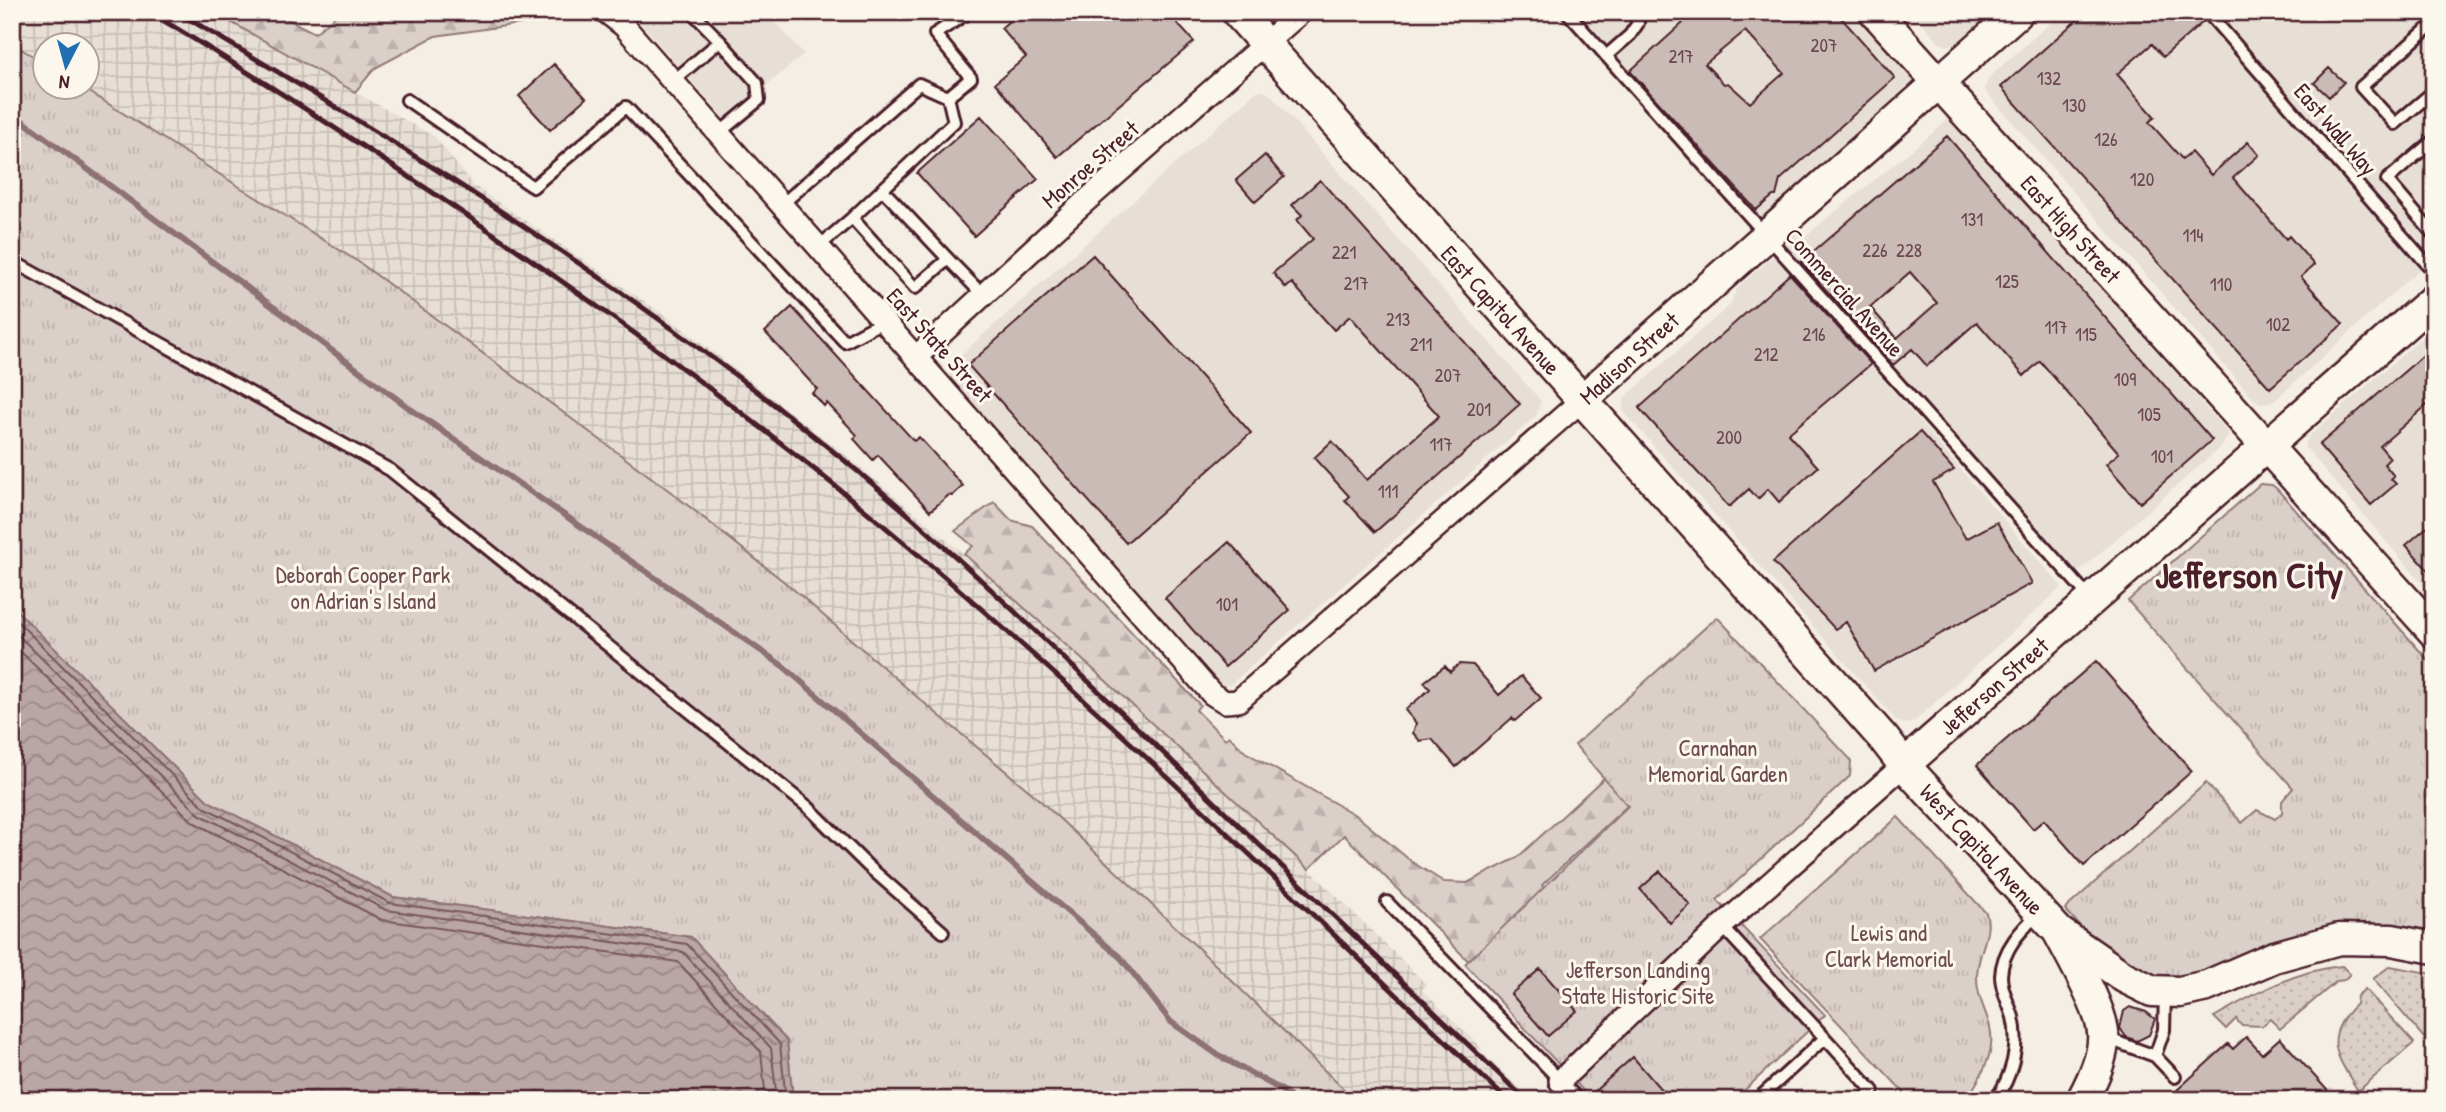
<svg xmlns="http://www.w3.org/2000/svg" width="2446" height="1112" font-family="'Patrick Hand',sans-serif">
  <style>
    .built { fill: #e7dfd6 }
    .industrial { fill: url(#industrial-grid) }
    .grass { fill: url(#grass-dots); stroke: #92787a; stroke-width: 2 }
    .forest { fill: url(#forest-firs); stroke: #92787a; stroke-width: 2 }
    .park { fill: url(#park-tufts); stroke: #92787a; stroke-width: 2 }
    .water { fill: url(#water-waves); stroke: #8d7174; stroke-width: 2 }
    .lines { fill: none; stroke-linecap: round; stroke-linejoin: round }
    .shore { stroke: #77555c; stroke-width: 2 }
    .stream { stroke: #8d7174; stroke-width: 6 }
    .building { fill: #cabbb6; stroke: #4a1f2b; stroke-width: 2; fill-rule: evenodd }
    .lane-casing { stroke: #4a1f2b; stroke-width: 16 }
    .street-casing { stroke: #4a1f2b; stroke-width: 26 }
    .secondary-casing { stroke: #4a1f2b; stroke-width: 35 }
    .lane { stroke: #fbf7ec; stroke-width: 10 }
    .street { stroke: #fbf7ec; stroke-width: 21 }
    .secondary { stroke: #fbf7ec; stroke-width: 30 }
    .rail { stroke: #4a1f2b; stroke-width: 5 }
    .labels { text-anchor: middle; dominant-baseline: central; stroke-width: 6; stroke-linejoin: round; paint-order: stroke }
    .number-label { font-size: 19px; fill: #6a464e }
    .street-label { font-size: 23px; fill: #4a1f2b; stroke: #fbf7ec }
    .park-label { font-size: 23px; fill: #6e4b52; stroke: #fbf7ec }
    .town-label { font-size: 37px; font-weight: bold; fill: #4a1f2b; stroke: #fbf7ec }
  </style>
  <defs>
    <pattern id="industrial-grid" width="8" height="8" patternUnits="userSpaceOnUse" patternTransform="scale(1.75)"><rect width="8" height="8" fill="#e7dfd6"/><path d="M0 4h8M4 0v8" fill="none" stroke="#c8bfb8"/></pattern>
    <pattern id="grass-dots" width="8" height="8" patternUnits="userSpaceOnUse" patternTransform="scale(1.75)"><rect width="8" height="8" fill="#dbd0c9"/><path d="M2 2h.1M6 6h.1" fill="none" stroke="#bdb2ad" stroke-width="1.8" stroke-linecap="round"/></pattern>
    <pattern id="forest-firs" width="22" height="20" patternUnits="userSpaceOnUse" patternTransform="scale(1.75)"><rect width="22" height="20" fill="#dbd0c9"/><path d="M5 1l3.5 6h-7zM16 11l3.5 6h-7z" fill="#bdb2ad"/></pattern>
    <pattern id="park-tufts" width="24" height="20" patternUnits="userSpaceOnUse" patternTransform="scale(1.75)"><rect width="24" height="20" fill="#dbd0c9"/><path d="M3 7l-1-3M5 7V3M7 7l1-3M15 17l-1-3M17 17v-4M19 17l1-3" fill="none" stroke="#bdb2ad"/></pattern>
    <pattern id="water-waves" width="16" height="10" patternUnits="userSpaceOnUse" patternTransform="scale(1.75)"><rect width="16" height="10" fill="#baa7a5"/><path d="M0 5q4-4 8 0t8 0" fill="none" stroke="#998787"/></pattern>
  </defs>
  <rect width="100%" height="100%" fill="#f4eee4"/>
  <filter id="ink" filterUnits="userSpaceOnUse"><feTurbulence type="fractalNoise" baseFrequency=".0143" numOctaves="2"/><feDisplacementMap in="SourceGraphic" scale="14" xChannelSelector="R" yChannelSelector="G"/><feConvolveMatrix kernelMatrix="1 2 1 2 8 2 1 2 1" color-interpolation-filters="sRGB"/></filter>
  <g filter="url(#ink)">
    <path class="built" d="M631,12H766L804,54L725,120Z
      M1571,12H1856L1909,70L1914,76V82L1909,84L1760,224L1704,157Z
      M1912,12H1992L1959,42L1947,46L1940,43Z
      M2063,12H2196L2422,267L2273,402L2260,403L2253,398L1986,92L1985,88L1989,77Z
      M2216,12H2434L2433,257Z
      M1257,91H1263L1272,96L1541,401L1536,416L1230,685L1224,686L1216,682L948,373L956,359Z
      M1946,115L1952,118L2229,434L2223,445L2075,575L1784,245L1795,236L1804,237L1945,123Z
      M1775,254L2062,587L1920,716L1913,722L1905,724L1896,720L1623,411L1624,398L1730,305L1737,288Z
      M2434,327V597L2304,446L2309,436Z"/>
    <path class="industrial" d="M12,12H213L435,137L474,186L669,318L849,458L964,554L1104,679L1309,869L1426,984L1422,990L1482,1048L1480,1051L1532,1100H1355L1197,947L1033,794L916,696L792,588L671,492L360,263L83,88H88V46H46L45,63L12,44Z"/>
    <path class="grass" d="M2342,966L2350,974L2344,980L2337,981L2280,1029L2270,1019L2262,1026L2241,1025L2236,1019L2226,1029L2214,1017C2254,994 2296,970 2342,966Z
      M2390,966L2434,974V1031L2425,1039L2373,979Z
      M2365,989L2414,1043L2358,1091C2337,1056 2321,1038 2356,1004L2357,996Z"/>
    <path class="forest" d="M213,12H273L315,33L340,12H536L541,21L435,36L375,68L355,92Z
      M994,502L1011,520L1032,526L1200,705L1196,710L1225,739L1229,736L1245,752L1357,816L1412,862L1444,882L1467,883L1517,858L1604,778L1628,805L1542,885L1554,909L1496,989L1344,835L1309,869L1104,679L964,554L973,546L955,531Z"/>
    <path class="park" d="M12,44L45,63L46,88H83L360,263L671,492L792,588L916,696L1033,794L1197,947L1355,1100H793L787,1041L691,937L393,897L208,801L12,606Z
      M2260,484L2272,485L2277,489L2434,667V933L2376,925L2329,927L2273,941L2194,978L2148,977L2101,950L2065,909L2206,783L2242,823L2257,810L2275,819L2282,813V801L2293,788L2128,601Z
      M1717,617L1851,760L1850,776L1717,900L1825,1015L1734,1100H1592L1465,964L1628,806L1575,745Z
      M1898,817L1986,913C1993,933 1977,953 1977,976C1976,1003 1994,1019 1991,1045C1990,1063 1976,1085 1966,1100H1911L1760,939Z"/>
    <path class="water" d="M12,606L208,801L393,897L691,937L787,1041L793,1100H12Z"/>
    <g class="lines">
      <path class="shore" d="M12,616L204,807L390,903L687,944L780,1044L786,1100
        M12,629L199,814L386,910L683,952L771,1048L777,1100
        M12,643L193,822L382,920L678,962L761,1052L766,1100"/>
      <path class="stream" d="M12,113L412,410L783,666L1121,958L1171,1022L1218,1055L1285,1092L1293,1100"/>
    </g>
    <path class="building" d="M1019,12H1179L1177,23L1194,42L1057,157L995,83L1026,57L1001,28Z
      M1674,12H1836L1895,78L1780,180L1776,196H1773L1756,210L1630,71L1683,23ZM1745,31L1784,73L1750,103L1728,83L1724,84L1705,64Z
      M2086,12H2199L2204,21L2163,57L2152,44L2117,74L2155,117L2149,122L2182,159L2191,152L2211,175L2248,142L2259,155L2233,178L2286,239L2289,236L2314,265L2301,277L2343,324L2270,388L2001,87Z
      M554,64L586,98L550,130L519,96Z
      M2329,68L2344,82L2329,97L2314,83Z
      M981,116L1038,179L974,236L917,173Z
      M1947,136L2212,440L2140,503L2106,464L2119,453L2040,361L2024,376L1977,322L1927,366L1912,349L1893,365L1801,262ZM1910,272L1937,303L1897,338L1870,307Z
      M1265,155L1284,177L1255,202L1236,180Z
      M1320,180L1520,404L1375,532L1345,500L1349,496L1314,458L1332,441L1367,480L1439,416L1350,316L1334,330L1292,283L1286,288L1273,273L1313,239L1297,220L1302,215L1292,205Z
      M1093,255L1251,433L1126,543L968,365Z
      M1790,274L1871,364L1788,434L1818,467L1779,502L1768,489L1758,499L1749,489L1729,507L1639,408Z
      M792,307L914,441L919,437L963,486L952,496L949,495L930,511L878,455L873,460L854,439L857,435L827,403L824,406L812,393L817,389L765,332Z
      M2434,346V399L2380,446L2390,458L2384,464L2394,476L2391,479L2396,484L2371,505L2319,445Z
      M1920,432L1954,470L1933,482L1966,539L1997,522L2032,583L1874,671L1846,622L1835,629L1773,562Z
      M2434,521V577L2406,545Z
      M1229,542L1290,610L1225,667L1165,598Z
      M2096,661L2192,771L2084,866L2044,820L2033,829L1977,765Z
      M1459,664L1473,665L1499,695L1521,676L1541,698L1515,721L1512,718L1456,767L1432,739L1420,741L1413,733L1416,723L1405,710L1430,689L1424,682L1445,666L1450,672Z
      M1660,871L1690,905L1670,923L1640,889Z
      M1540,969L1577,1011L1548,1036L1511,994Z
      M2130,1007L2146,1012L2155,1019L2149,1035L2137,1041L2126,1037L2120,1028L2124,1011Z
      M2246,1037L2262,1054L2280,1038L2336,1100H2166L2228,1044L2233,1049Z
      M1633,1057L1670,1100H1587V1098Z"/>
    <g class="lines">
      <g class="lane-casing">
        <path id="lane" d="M692,12L720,41
          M1567,12L2090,598
          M2207,12L2434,272
          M2434,23L2361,87L2395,124L2434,91
          M1606,56L1630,35L1638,23L1635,12
          M672,82L720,41L757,83L759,100L718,134
          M948,97L971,78L935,34L969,12
          M407,100L533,187L626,107L845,342L884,321
          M2434,140L2387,180L2434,235
          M882,189L948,259L915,288L852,218L954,122L948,97
          M780,206L919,84L948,97
          M817,248L852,218
          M948,259L983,295
          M12,261L390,470L808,807L868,866L943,932
          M1387,902L1579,1100
          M1722,926L1825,1038L1757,1100
          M1825,1038L1873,1091L1863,1100
          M2106,1038L2155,1056L2164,1030L2165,993
          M2155,1056L2175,1077
          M1995,1100C2012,1077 2020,1046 2013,1017C2009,1004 2001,990 2001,976C2002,949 2022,929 2040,912"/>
      </g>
      <g class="street-casing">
        <path id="street" d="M606,12L624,26L1212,694L1225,702L1238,701L1581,401
          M916,357L1080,206L1301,12
          M1560,1081L1722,926L1904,765"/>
      </g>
      <g class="secondary-casing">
        <path id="secondary" d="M1237,12L1884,739L1904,765L2059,932L2124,977L2152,991L2180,992L2207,986L2274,957L2339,939L2392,940L2434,948
          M1875,12L2434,632
          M1581,401L2018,12
          M1904,765L2434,299
          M2059,933C2071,956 2102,1009 2103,1033C2105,1055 2092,1081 2082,1100"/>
      </g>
      <use href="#lane" class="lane"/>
      <use href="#street" class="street"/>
      <use href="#secondary" class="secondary"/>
      <path class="rail" d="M149,12C257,76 362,145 466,215C616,317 763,424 902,541C1112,717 1308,911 1507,1100
        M177,12C408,148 636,290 844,460C943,541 1035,631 1128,719C1261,846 1393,974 1526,1100"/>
    </g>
  </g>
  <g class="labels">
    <g class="number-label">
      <text x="1824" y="45">207</text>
      <text x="1681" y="56">217</text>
      <text x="2049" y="78">132</text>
      <text x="2074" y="105">130</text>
      <text x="2106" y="139">126</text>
      <text x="2142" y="179">120</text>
      <text x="1972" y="219">131</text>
      <text x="2193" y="235">114</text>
      <text x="1875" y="250">226</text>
      <text x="1909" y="250">228</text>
      <text x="1344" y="252">221</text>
      <text x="2007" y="281">125</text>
      <text x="1356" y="283">217</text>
      <text x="2221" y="284">110</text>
      <text x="1398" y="319">213</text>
      <text x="2278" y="324">102</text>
      <text x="2056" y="327">117</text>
      <text x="1814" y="334">216</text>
      <text x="2086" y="334">115</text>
      <text x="1421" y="344">211</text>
      <text x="1766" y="354">212</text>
      <text x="1448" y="375">207</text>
      <text x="2125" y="379">109</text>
      <text x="1479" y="409">201</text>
      <text x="2149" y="414">105</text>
      <text x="1729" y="437">200</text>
      <text x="1441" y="444">117</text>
      <text x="2162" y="456">101</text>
      <text x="1388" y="491">111</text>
      <text x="1227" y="604">101</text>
    </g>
    <g class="street-label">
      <text transform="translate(2336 129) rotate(49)">East Wall Way</text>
      <text transform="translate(1090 164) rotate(-41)">Monroe Street</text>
      <text transform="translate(2071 229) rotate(48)">East High Street</text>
      <text transform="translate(1845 292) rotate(48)">Commercial Avenue</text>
      <text transform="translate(1501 310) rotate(48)">East Capitol Avenue</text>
      <text transform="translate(940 345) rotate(48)">East State Street</text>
      <text transform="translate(1629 358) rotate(-42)">Madison Street</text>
      <text transform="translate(1994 686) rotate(-41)">Jefferson Street</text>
      <text transform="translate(1982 849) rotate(47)">West Capitol Avenue</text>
    </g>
    <g class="park-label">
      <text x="363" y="574">Deborah Cooper Park<tspan x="363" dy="26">on Adrian's Island</tspan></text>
      <text x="1718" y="747">Carnahan<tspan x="1718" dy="26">Memorial Garden</tspan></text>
      <text x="1889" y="932">Lewis and<tspan x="1889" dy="26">Clark Memorial</tspan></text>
      <text x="1638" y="969">Jefferson Landing<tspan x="1638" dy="26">State Historic Site</tspan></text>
    </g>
    <g class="town-label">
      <text x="2249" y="574">Jefferson City</text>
    </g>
  </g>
  <rect width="2446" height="1112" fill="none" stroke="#fbf7ec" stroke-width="42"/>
  <rect x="21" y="21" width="2404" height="1070" fill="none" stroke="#4a1f2b" stroke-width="2.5" filter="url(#ink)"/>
  <g transform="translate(66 66) rotate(186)"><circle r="33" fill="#fbf7ec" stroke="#b4a19f" stroke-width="2"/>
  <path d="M0-5L12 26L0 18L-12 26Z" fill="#1f6fb2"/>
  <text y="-10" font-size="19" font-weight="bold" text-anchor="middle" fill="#4a1f2b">N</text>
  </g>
</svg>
